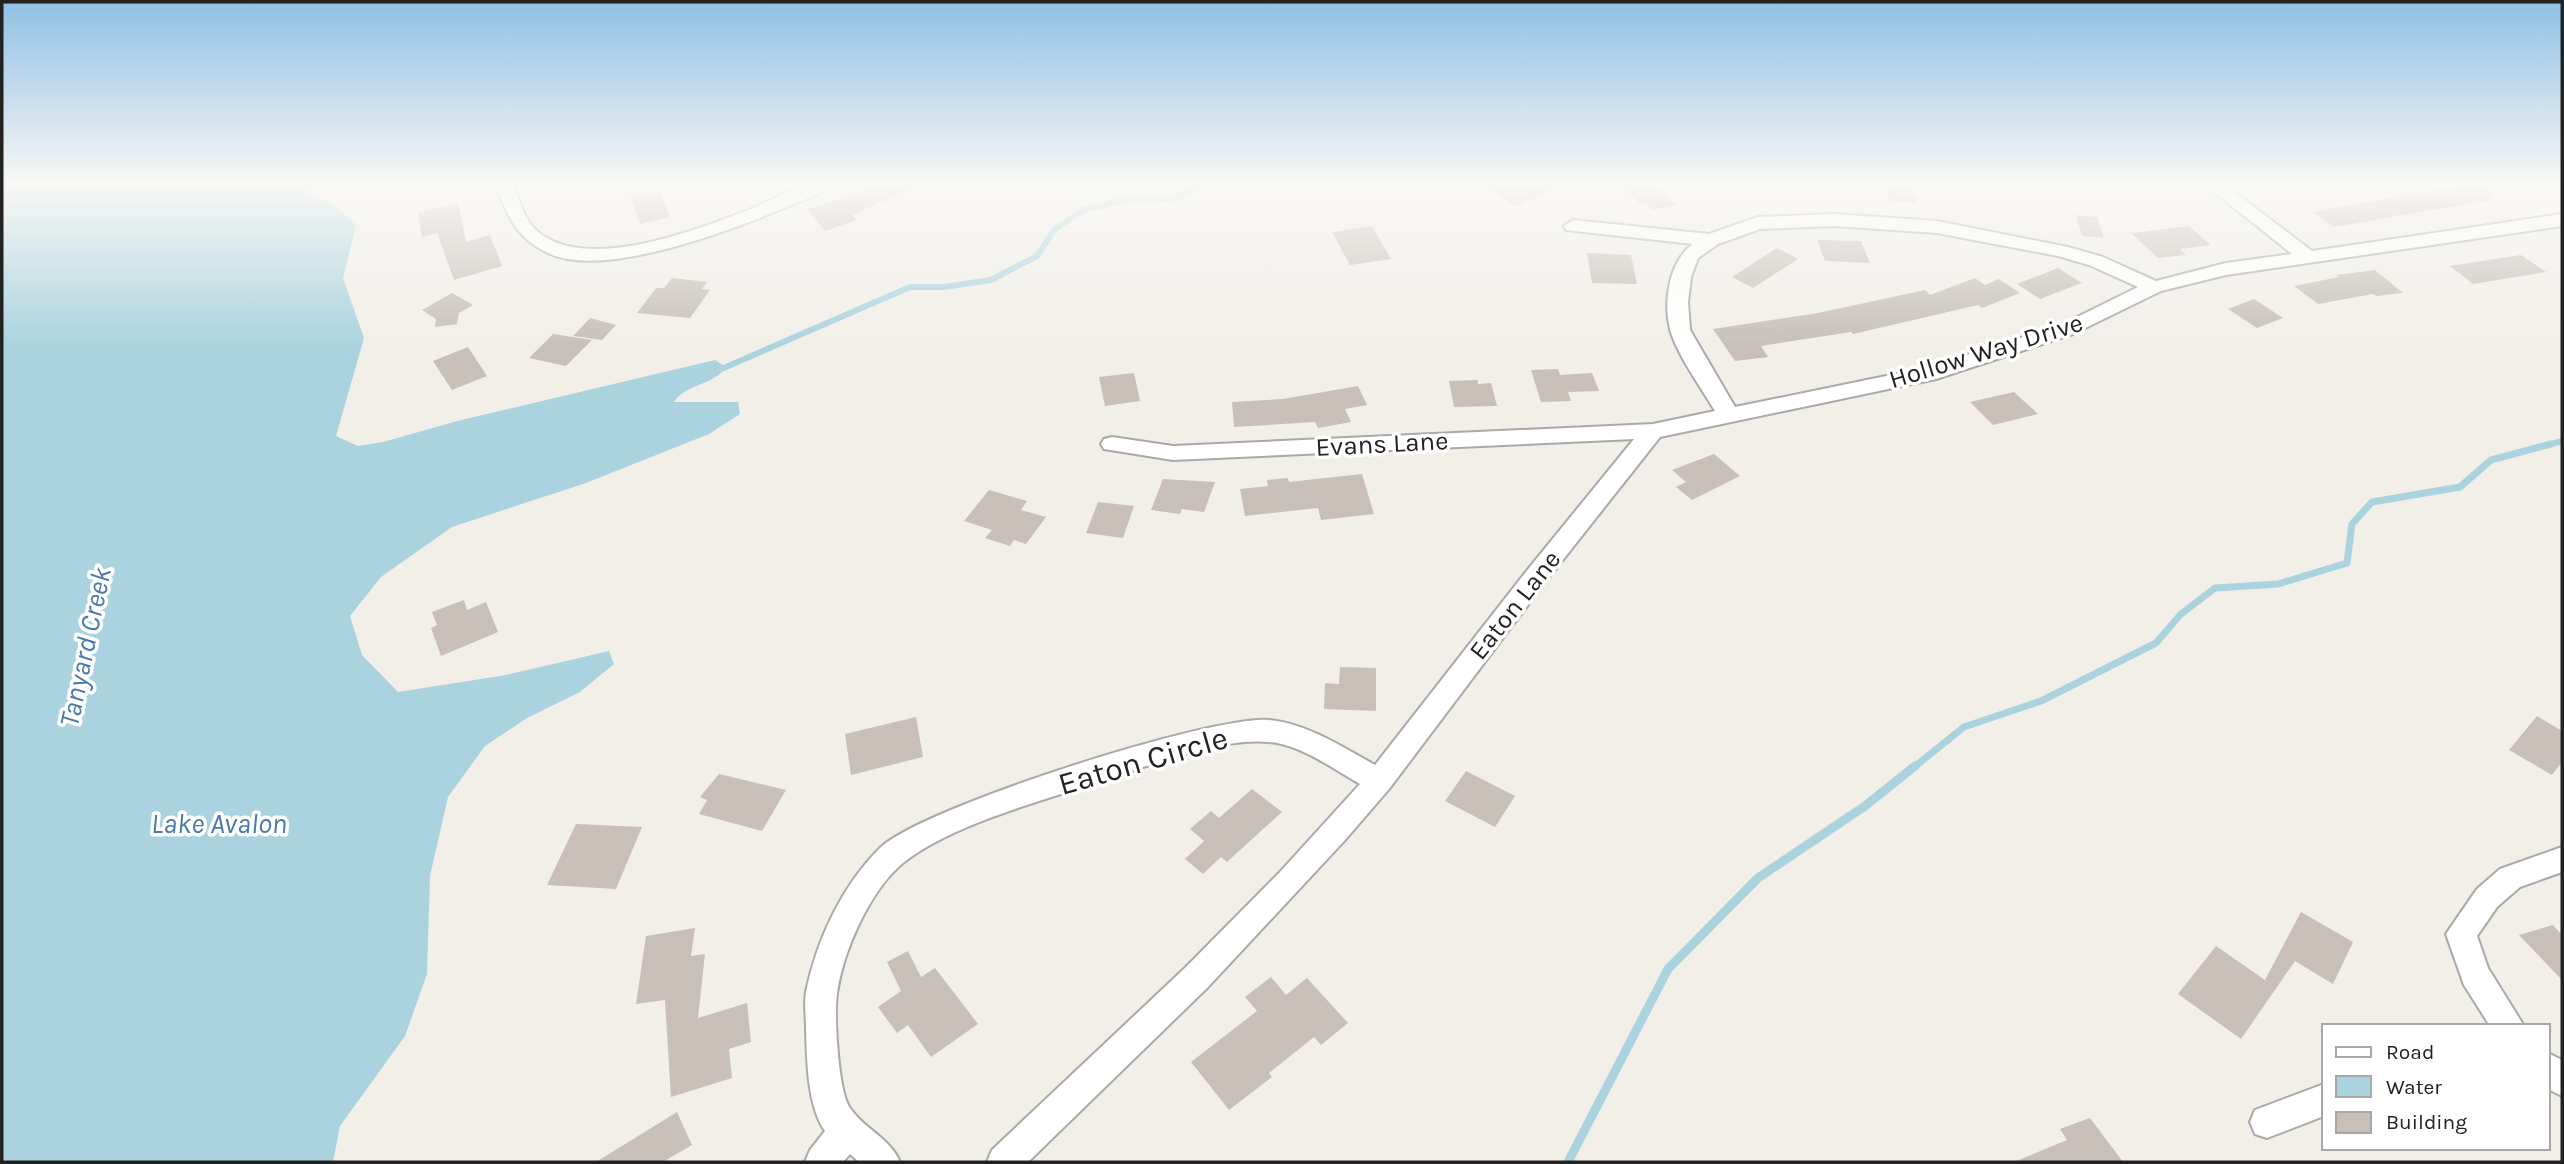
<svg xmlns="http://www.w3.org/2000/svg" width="2564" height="1164" font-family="Karla,sans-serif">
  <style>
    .water { fill: #aad3df }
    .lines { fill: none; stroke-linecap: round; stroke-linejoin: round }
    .stream-far2 { stroke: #aad3df; stroke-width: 6 }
    .stream-far1 { stroke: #aad3df; stroke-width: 7 }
    .stream { stroke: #aad3df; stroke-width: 9 }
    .building { fill: #c7bfb8 }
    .minor-casing { stroke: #a9a9a9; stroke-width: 4 }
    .minor { fill: #fff; fill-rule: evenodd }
    .labels { text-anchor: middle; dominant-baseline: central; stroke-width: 7; stroke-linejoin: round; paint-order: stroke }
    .street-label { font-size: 26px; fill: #222; stroke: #fff }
    .water-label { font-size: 28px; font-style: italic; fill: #4a7aab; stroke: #fff }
    .near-street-label { font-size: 32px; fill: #222; stroke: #fff }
  </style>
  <rect width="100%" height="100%" fill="#f2efe9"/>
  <path class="water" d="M2,184H312L309,187L310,197L331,202L356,225L343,278L364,338L336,436L358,446L383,442L461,420L715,360L726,367C713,386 687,383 674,402H738L740,414L709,434L586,483L452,527L381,577L350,616L362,655L398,692L506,675L609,651L614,664L580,692L527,718L485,746L448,797L430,876L427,974L405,1036L340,1126L333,1162H2Z"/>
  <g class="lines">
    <path class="stream-far2" d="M719,370L910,287H944L991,280L1037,256L1055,229L1083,210L1125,200L1171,199L1195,189L1196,184
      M2544,446L2562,441"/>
    <path class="stream-far1" d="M1913,768L1964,727L2041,701L2156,643L2181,614L2215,588L2278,584L2347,563L2352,524L2372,502L2460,487L2491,460L2551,444"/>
    <path class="stream" d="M1568,1162L1668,969L1758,878L1865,806L1915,766"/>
  </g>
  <path class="building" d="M884,184L918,186L852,215L857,220L825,231L808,209Z
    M1481,184H1563L1514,206Z
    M1620,184H1655L1676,205L1652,210L1646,203L1641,205Z
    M1882,184H1908L1917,203L1891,202Z
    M2491,188L2492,200L2334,227L2313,212L2406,195L2401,192Z
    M659,189L670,217L640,224L630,196Z
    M458,203L466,242L490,235L502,266L454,280L437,233L422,237L418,213Z
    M2076,215L2097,217L2104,238L2082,236Z
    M1372,226L1391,259L1350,265L1332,232Z
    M2189,226L2211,245L2180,249L2186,255L2158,258L2131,233Z
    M1817,240L1861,241L1870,263L1825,261Z
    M1777,248L1798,259L1753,288L1732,277Z
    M1587,253L1631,255L1637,284L1592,283Z
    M2521,255L2546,272L2473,284L2450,266Z
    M2058,268L2082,283L2040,299L2017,284Z
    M2375,270L2403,293L2376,296L2373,294L2318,304L2294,286L2339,277L2336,275Z
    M672,278L707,282L702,289L710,290L690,318L637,313L656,288H664Z
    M1975,278L1985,285L1999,279L2020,293L1982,308L1978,305L1853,334L1851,332L1761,346L1768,357L1735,361L1713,329L1818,313L1925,290L1930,295Z
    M452,293L473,305L459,313L457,324L435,327L436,319L422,310Z
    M2254,299L2283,318L2257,328L2228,309Z
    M590,318L616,325L602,340L573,336Z
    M553,334L592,340L566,366L529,358Z
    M468,347L487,376L452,390L433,361Z
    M1558,369L1560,375L1592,373L1599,391L1568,392L1571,401L1541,402L1531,370Z
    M1134,373L1140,401L1105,406L1099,377Z
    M1478,380V384L1491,383L1497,406L1454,407L1449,381Z
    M1358,386L1367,405L1345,409L1351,422L1318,428L1315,422L1234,427L1232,402L1283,399Z
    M2014,392L2038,414L1993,425L1970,402Z
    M1714,454L1740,476L1692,500L1676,487L1686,482L1672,470Z
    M1362,474L1374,514L1321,520L1318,508L1245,516L1240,489L1268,486L1267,480L1288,478L1289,482Z
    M1163,479L1215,482L1204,512L1182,509L1180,514L1151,510Z
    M989,490L1027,501L1021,510L1046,517L1026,544L1014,540L1010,546L985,538L992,530L964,521Z
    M1098,502L1134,506L1123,538L1086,533Z
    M464,600L467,610L486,602L498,632L441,656L431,628L437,625L432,612Z
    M1340,667L1376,668V711L1324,709L1325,683L1339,684Z
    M2537,716L2562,731V762L2552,775L2509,750Z
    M916,717L923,757L851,775L845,734Z
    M1466,771L1515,796L1495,827L1445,801Z
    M719,774L786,790L762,831L699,814L707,800L700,797Z
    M1252,789L1282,812L1227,862L1221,857L1203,874L1185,859L1204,841L1190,829L1211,811L1219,818Z
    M576,824L642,827L616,889L547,885Z
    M2301,912L2353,942L2333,984L2295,961L2241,1039L2178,994L2216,946L2265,980Z
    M2553,925L2562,935V980L2519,935Z
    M695,928L691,956L705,954L698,1018L747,1003L751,1042L729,1049L732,1078L671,1097L665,1000L636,1004L646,936Z
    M908,951L921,977L935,968L978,1024L931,1057L908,1025L897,1033L878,1007L901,991L887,962Z
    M1271,977L1286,995L1307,978L1348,1023L1321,1045L1314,1037L1269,1073L1272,1077L1229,1110L1191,1062L1257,1011L1245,997Z
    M677,1112L692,1145L663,1162H596Z
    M2090,1118L2123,1162H2014L2067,1140L2060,1129Z"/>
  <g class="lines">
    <g class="minor-casing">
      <path id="minor" d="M495,184H513C519,199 524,220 537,231C587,274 698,229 751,209C779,197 800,183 831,184C822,195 802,200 789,206C735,229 603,280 548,253C515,237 508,216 495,184Z
        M2204,184H2224L2312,251L2562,214V226L2226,275L2161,291L2073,334L1936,379L1660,437L1543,585L1389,789L1345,840L1208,987L1028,1162H987L992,1150L1186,967L1280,872L1360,784C1332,768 1301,745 1269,742C1219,737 1146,767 1099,782C1041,801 950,825 903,863C870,890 843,951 837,993C834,1015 838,1092 850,1108C864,1129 890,1138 900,1162H859L850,1154L843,1162H805L810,1150L825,1131C807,1105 807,1059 806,1028C806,1017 804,1003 806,992C817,939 842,886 880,848C920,808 1212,715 1269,720C1308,724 1342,747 1375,765L1525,573L1634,439L1173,460L1104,449L1101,444L1104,439L1112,437L1173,446L1653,424L1715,411C1702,389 1676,353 1670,329C1663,302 1669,261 1693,244L1566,230L1564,226L1573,220L1709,234L1758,217L1834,214L1937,221L2068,247L2103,257L2156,281L2226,263L2292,254ZM1834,226L1937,233L2058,256L2089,265L2138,287L2059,326L1925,368L1735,407L1690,330L1688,302L1691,277L1698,258L1718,244L1760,229Z
        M2562,847V872L2520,887L2497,907L2477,936L2488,968L2524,1026H2490L2464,985L2446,934L2477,889L2500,869Z
        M2548,1053L2562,1060V1096L2548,1089Z
        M2324,1084V1116L2267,1138L2255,1134L2250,1122L2255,1110Z"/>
    </g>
    <use href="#minor" class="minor"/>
  </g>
  <linearGradient id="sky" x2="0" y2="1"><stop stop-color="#8fc0e4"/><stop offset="0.53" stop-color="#f9f8f5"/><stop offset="1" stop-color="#f9f8f5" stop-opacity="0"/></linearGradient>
  <rect width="2564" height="347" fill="url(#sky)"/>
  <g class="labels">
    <g class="street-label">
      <text transform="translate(1986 351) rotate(-17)">Hollow Way Drive</text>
      <text transform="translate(1382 444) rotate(-3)">Evans Lane</text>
      <text transform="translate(1515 605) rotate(-52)">Eaton Lane</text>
    </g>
    <g class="water-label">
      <text transform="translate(85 647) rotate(-78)">Tanyard Creek</text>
      <text x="219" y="823">Lake Avalon</text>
    </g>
    <g class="near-street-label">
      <text transform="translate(1143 761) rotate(-16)">Eaton Circle</text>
    </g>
  </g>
  <rect width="2564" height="1164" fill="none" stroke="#222222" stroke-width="7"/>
  <rect x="2322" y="1024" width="228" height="126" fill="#ffffff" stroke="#a7a7a7" stroke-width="2"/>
  <rect x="2336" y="1047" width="35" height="10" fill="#ffffff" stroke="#a7a7a7" stroke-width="2"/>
  <text x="2386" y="1059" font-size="21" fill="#222222">Road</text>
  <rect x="2336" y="1076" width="35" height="21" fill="#aad3df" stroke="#a7a7a7" stroke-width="2"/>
  <text x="2386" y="1094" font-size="21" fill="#222222">Water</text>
  <rect x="2336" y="1112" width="35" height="21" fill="#c7bfb8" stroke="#a7a7a7" stroke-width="2"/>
  <text x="2386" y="1129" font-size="21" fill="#222222">Building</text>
</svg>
